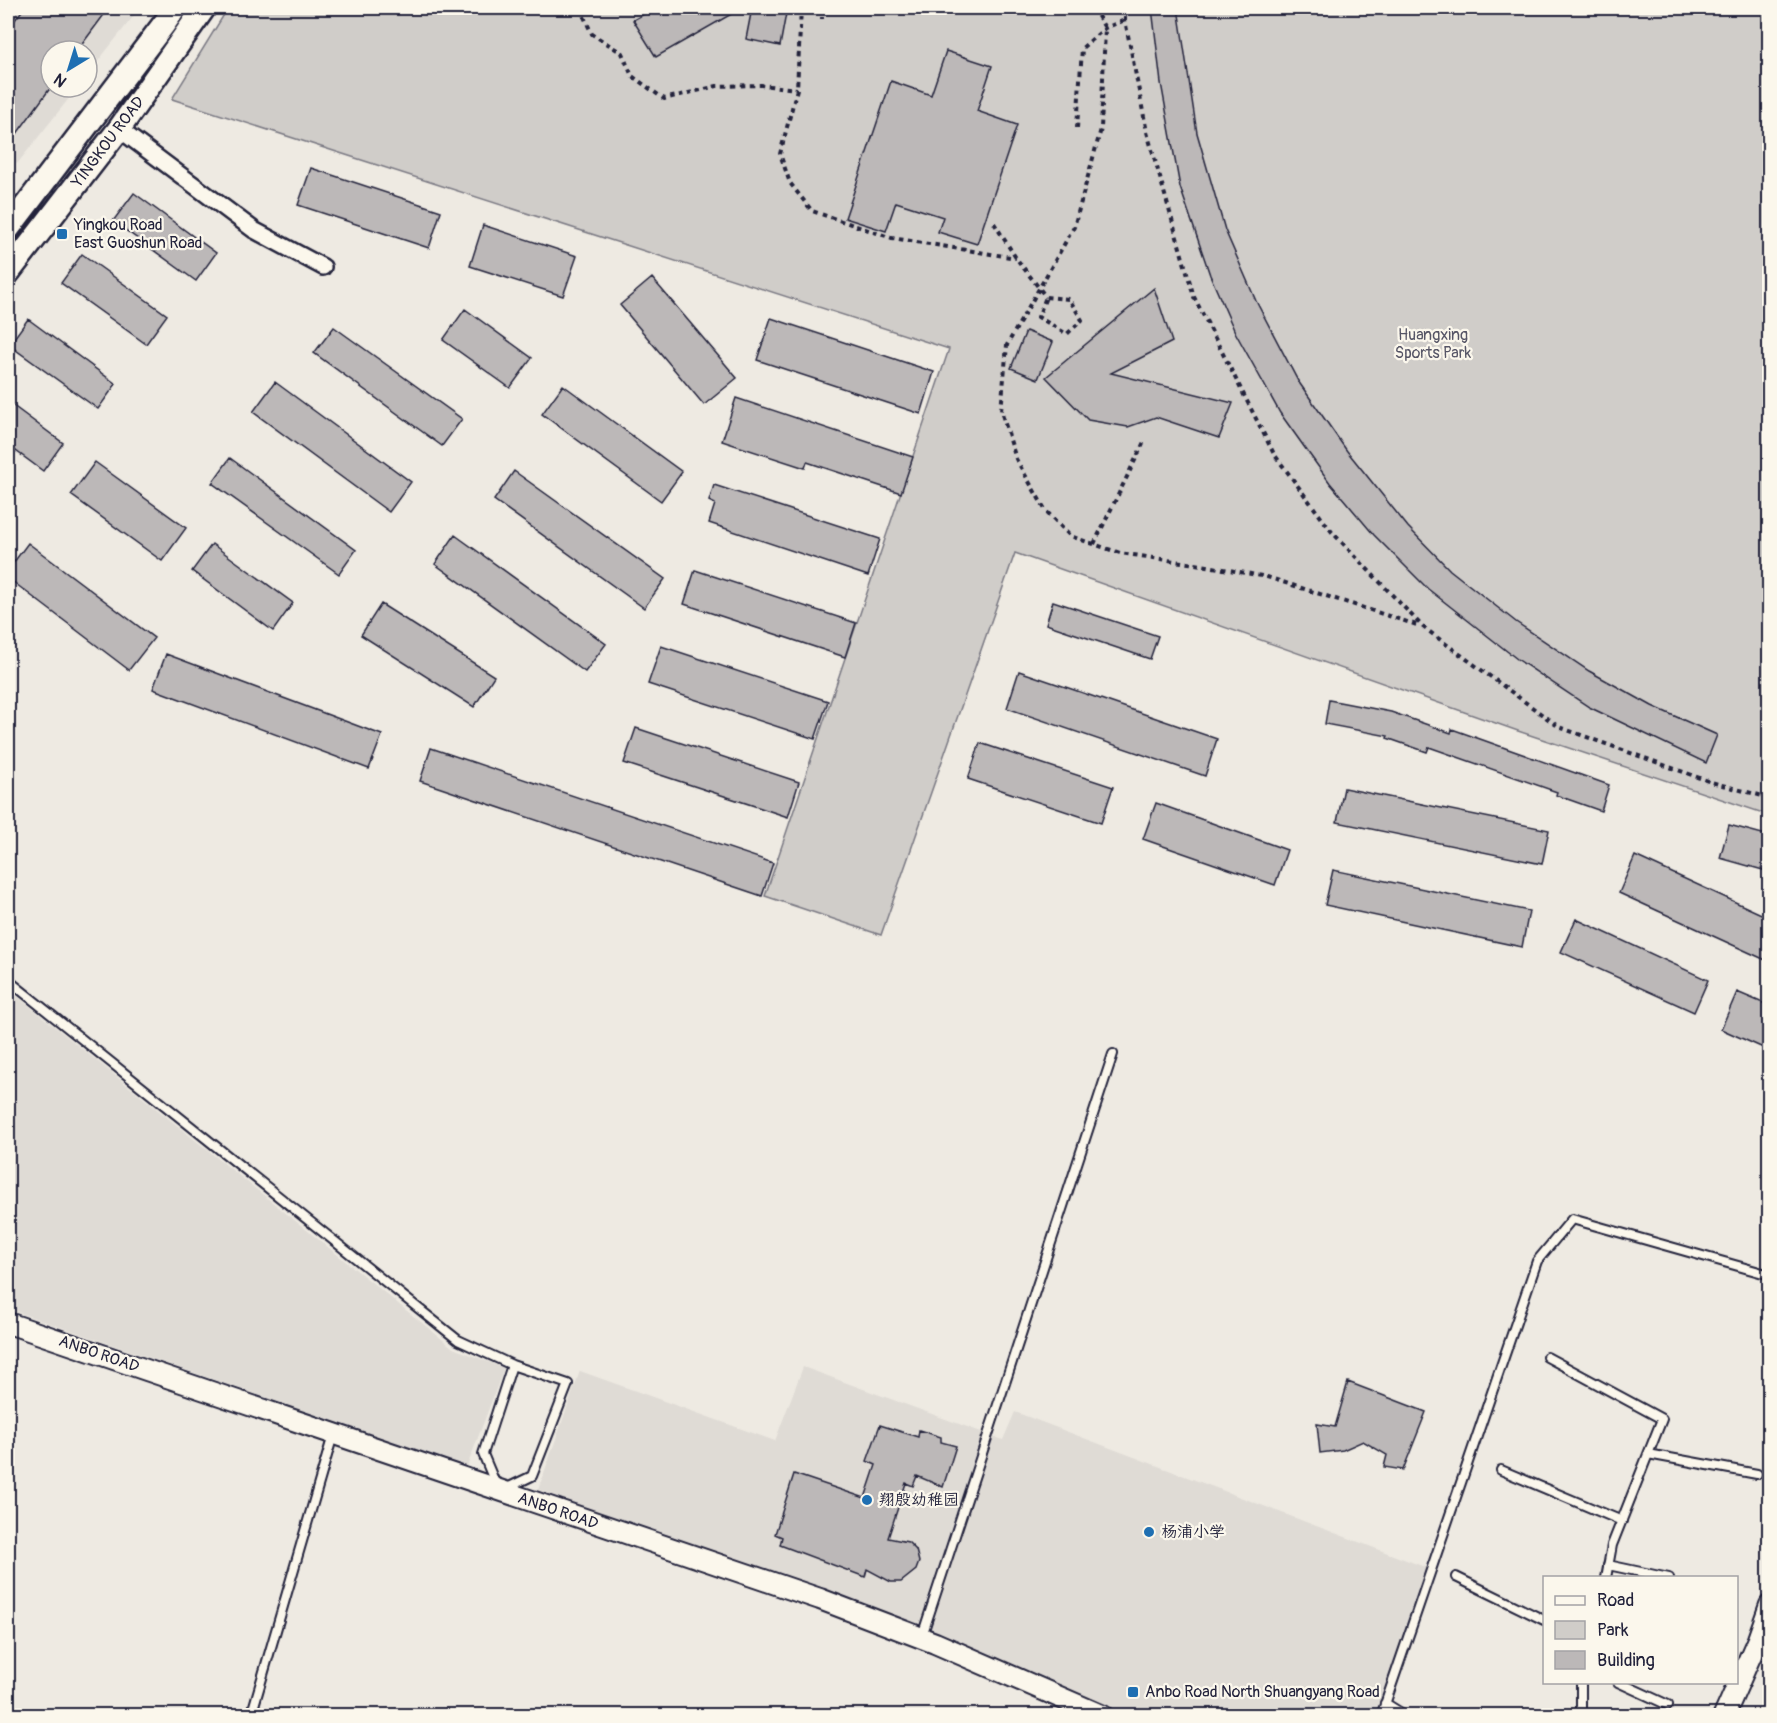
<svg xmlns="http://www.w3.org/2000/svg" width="1777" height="1723" font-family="Pangolin,'LXGW WenKai TC',sans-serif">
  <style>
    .built { fill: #dfdbd5 }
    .green { fill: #d0cdc9; stroke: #797882; stroke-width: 1.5 }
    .building { fill: #bcb8b8; stroke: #22223b; stroke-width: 1.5 }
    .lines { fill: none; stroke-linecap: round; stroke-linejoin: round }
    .service-casing { stroke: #22223b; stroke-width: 12 }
    .minor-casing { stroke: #22223b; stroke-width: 20 }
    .tertiary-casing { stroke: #22223b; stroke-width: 24 }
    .secondary-casing { stroke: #22223b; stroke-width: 27 }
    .path { stroke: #22223b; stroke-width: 4; stroke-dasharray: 4.5 4.5; stroke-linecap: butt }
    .service { stroke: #fbf7ec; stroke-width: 8 }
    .minor { stroke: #fbf7ec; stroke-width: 15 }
    .tertiary { stroke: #fbf7ec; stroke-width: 20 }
    .secondary { stroke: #fbf7ec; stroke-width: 22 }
    .poi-dot { fill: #1f6fb2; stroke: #fbf7ec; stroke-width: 2 }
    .labels { text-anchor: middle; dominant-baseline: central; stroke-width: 4.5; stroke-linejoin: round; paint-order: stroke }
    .street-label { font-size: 16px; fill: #22223b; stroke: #fbf7ec }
    .poi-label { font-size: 16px; fill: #22223b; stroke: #fbf7ec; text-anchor: start }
    .park-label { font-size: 16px; fill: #565566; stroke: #fbf7ec }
  </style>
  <rect width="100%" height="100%" fill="#eeeae2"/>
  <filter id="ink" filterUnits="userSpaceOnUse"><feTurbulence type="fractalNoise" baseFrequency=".0167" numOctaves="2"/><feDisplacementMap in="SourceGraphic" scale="12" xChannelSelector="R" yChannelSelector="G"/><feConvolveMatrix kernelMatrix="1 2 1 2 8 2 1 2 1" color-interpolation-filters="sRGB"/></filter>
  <g filter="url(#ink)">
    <path class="built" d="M8,8H140L87,75V51H51V87H78L17,164L8,156Z
      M8,989L453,1348L504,1368L467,1467L8,1309Z
      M803,1367L1003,1440L1015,1412L1430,1569L1376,1715H1124L927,1631L538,1490L580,1371L775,1441Z"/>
    <path class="green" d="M228,8H1769V815L1518,731L1015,553L881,935L765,896L949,349L172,99Z"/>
    <path class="building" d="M24,8H109L77,51H51V87L8,146V29Z
      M655,8H742L656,57L633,20Z
      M752,8H787L780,46L746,39Z
      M1152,8H1178L1197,133L1225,230L1256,301L1298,381L1347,451L1408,527L1450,570L1516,622L1589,671L1652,706L1717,735L1706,763L1589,707L1517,659L1428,589L1374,535L1330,483L1280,413L1235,332L1210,275L1180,187L1161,83Z
      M946,51L992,66L977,111L1017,125L977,244L938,232L943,217L896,202L886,231L845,218L891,81L931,95Z
      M311,168L441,211L429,248L298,205Z
      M134,193L216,253L196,281L113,221Z
      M483,225L577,256L563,296L470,266Z
      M82,254L167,315L146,344L61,283Z
      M652,278L737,378L704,405L620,305Z
      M1154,288L1172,342L1111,373L1233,403L1219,438L1156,417L1128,427L1088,420L1046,377Z
      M465,309L532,358L510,388L443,340Z
      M771,318L934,372L921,414L757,360Z
      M28,319L116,384L98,409L9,345Z
      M334,327L462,419L442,446L314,353Z
      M1026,331L1053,342L1038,379L1011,368Z
      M275,382L411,482L389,512L253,412Z
      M563,385L682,472L661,501L542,414Z
      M736,398L913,457L901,493L807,462L805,468L722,441Z
      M8,402L63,443L43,471L8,445Z
      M230,458L356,550L339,574L212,483Z
      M95,462L186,528L162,561L71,495Z
      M514,471L665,579L644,608L494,500Z
      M714,485L880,539L868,576L709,523L715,504L709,501Z
      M455,535L606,644L585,672L435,564Z
      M28,543L154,638L129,670L8,578V570Z
      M212,544L293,603L273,631L192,571Z
      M695,570L856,623L845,657L684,604Z
      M1053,601L1158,636L1150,659L1046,624Z
      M381,604L494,676L474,707L361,635Z
      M661,646L828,701L815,739L648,684Z
      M166,654L382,735L369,769L153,689Z
      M1019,671L1217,739L1205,776L1007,708Z
      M1329,700L1391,712L1451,733L1452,729L1609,785L1601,811L1556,795L1557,792L1429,747L1427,752L1387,738L1388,736L1325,724Z
      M636,728L799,782L788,817L624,763Z
      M980,743L1113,787L1101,823L968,779Z
      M431,748L773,863L762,896L420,781Z
      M1344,788L1549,830L1542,864L1337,822Z
      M1156,803L1287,850L1275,885L1143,839Z
      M1729,825L1770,836V872L1720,858Z
      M1635,856L1770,918V962L1619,893Z
      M1333,870L1529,911L1522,947L1325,905Z
      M1576,919L1708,980L1694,1012L1561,952Z
      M1737,992L1770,1006V1051L1721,1029Z
      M1348,1382L1426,1412L1403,1470L1384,1467L1387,1455L1363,1441L1343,1450L1320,1453L1317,1424L1335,1427Z
      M880,1425L918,1437L919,1430L941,1437V1442L956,1446L943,1487L917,1476L913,1486L906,1483L888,1538L908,1542L916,1550L919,1562L916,1570L901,1582H891L867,1569L865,1577L780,1545L782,1537L775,1534L794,1474L865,1498L876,1465L867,1461Z"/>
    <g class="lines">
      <g class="service-casing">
        <path id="service" d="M8,980L458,1340L512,1365L568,1384L532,1476L507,1488
          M1547,1357L1662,1419L1612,1545L1606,1578
          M1648,1454L1757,1474
          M1501,1470L1622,1521
          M496,1485L483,1454L512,1365
          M1608,1565L1669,1578
          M1456,1577L1544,1620
          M922,1636L1113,1054
          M1618,1682L1668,1705
          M1385,1703L1406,1716
          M251,1716L333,1435
          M1381,1716L1537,1261L1572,1219L1770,1275
          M1581,1716V1682"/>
      </g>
      <g class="minor-casing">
        <path id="minor" d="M119,129L254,230L323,267"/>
      </g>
      <g class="tertiary-casing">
        <path id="tertiary" d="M8,1323L820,1599L935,1643L1103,1716
          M1724,1716L1758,1639L1770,1605"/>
      </g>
      <g class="secondary-casing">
        <path id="secondary" d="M8,229L164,24L175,8
          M8,273L119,129L204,8"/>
      </g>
      <path class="path" d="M580,8L592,34L622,53L632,76L664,99L717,86L761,85L797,89
        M801,8L797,89L780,154L790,183L812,211L892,238L1016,258
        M822,8V19
        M1093,8L1105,28L1101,129L1074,227L1007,345L1001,411L1016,459L1046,511L1070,536L1120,553L1202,565L1267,577L1420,626
        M1125,8V20L1147,132L1194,297L1274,454L1332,532L1423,627L1559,727L1711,782L1770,798
        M1077,128L1082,48L1105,28L1125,20
        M994,223L1016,258L1046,297
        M1046,297L1069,299L1082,320L1067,334L1038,317Z
        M1094,544L1144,442"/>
      <use href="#service" class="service"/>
      <use href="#minor" class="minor"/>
      <use href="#tertiary" class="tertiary"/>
      <use href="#secondary" class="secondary"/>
    </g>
  </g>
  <g class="poi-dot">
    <rect x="56" y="228" width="12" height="12" rx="3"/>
    <circle cx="867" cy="1500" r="6"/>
    <circle cx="1149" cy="1532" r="6"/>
    <rect x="1127" y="1686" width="12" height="12" rx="3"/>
  </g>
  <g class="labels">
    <g class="street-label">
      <text transform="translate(108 142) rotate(-53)">YINGKOU ROAD</text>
      <text transform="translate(99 1354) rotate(19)">ANBO ROAD</text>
      <text transform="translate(558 1511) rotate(19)">ANBO ROAD</text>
    </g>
    <g class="poi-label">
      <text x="74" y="225">Yingkou Road<tspan x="74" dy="18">East Guoshun Road</tspan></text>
      <text x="879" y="1500">翔殷幼稚园</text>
      <text x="1161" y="1532">杨浦小学</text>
      <text x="1145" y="1692">Anbo Road North Shuangyang Road</text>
    </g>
    <g class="park-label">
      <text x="1433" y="335">Huangxing<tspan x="1433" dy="18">Sports Park</tspan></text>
    </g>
  </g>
  <rect width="1777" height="1723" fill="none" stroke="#fbf7ec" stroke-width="30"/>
  <rect x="15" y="15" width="1747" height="1693" fill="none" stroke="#22223b" stroke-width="2" filter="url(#ink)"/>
  <rect x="1543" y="1576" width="195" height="108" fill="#fbf7ec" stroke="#a4a2a5" stroke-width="1.5"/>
  <rect x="1555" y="1596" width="30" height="9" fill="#fbf7ec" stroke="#a4a2a5" stroke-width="1.5"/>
  <text x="1597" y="1606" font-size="18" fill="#22223b">Road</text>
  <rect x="1555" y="1621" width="30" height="18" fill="#d0cdc9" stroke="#a4a2a5" stroke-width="1.5"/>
  <text x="1597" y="1636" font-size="18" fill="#22223b">Park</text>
  <rect x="1555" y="1651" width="30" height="18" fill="#bcb8b8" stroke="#a4a2a5" stroke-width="1.5"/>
  <text x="1597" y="1666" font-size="18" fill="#22223b">Building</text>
  <g transform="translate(69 69) rotate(218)"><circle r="28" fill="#fbf7ec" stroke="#a4a2a5" stroke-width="1.5"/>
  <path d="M0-4.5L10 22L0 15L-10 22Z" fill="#1f6fb2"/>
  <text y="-9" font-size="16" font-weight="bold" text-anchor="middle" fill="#22223b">N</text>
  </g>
</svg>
